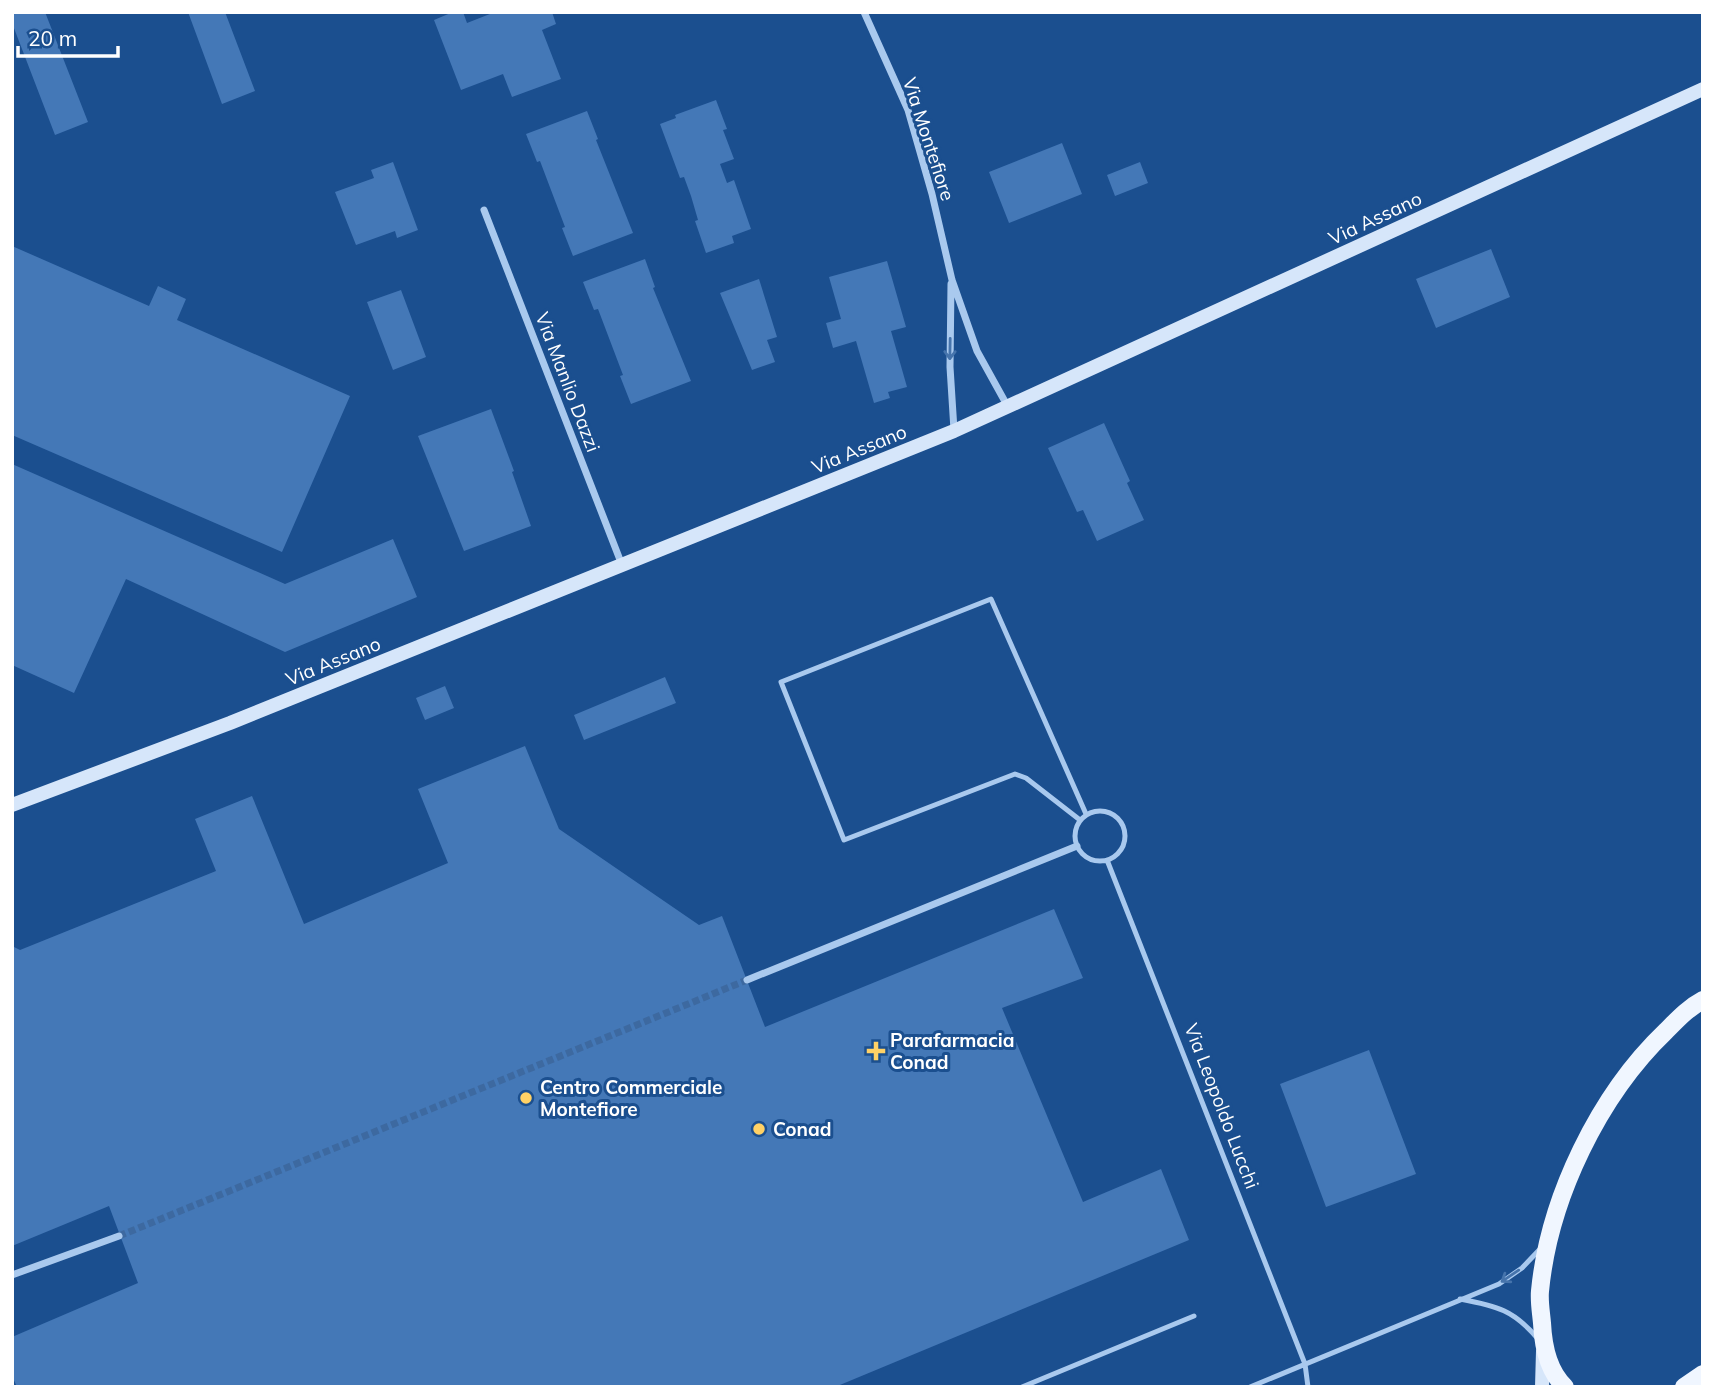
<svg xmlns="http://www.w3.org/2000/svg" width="1715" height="1399" font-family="Mulish,sans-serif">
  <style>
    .building { fill: #4478b7 }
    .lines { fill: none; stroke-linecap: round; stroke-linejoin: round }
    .street-tunnel { stroke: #3d69a0; stroke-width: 7; stroke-dasharray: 7 3.5; stroke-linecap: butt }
    .lane { stroke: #a9c9ee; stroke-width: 5 }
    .street { stroke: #a9c9ee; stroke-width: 7 }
    .secondary { stroke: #d6e6fa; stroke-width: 14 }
    .primary { stroke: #f0f6ff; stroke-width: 18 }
    .oneway { stroke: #4674ac }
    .poi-dot { fill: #ffd166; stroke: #1b4f8f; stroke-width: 2.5 }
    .labels { text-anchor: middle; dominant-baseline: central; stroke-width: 6; stroke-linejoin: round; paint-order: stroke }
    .street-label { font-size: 19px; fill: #fff; stroke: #1b4f8f }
    .poi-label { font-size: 19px; font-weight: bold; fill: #fff; stroke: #1b4f8f; text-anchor: start }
  </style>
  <rect width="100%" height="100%" fill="#1b4f8f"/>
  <path class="building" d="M12,12H45L88,122L55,135L12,23Z
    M188,12H225L255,91L222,104Z
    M453,12H463L467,23L495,12H552L556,24L542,30L561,79L512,97L503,74L461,90L434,20Z
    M716,100L727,129L723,130L734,159L720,164L727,183L734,180L751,229L732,236L734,243L706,253L695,221L698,220L691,196L684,177L680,178L660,124L676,118L675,115Z
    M587,111L598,139L596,140L633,233L573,256L562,228L565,227L540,161L537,162L526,134Z
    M1062,143L1082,194L1009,223L989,172Z
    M393,162L418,230L397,238L395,231L356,245L335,192L374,178L371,170Z
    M1140,162L1148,183L1115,196L1107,175Z
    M12,246L149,306L158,286L186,299L177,320L350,396L282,552L12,435Z
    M1491,249L1510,297L1436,328L1416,279Z
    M645,259L655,287L653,288L691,381L631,404L620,376L623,375L598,309L594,310L583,282Z
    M887,261L906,327L891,331L907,387L888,392L890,398L874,403L856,341L833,348L826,323L841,319L829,277Z
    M759,279L777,337L767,340L775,362L752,370L720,293Z
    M401,290L426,357L393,370L367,302Z
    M491,409L514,471L512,472L531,526L464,551L418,436Z
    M1104,423L1130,481L1127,483L1144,520L1097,541L1083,510L1077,512L1048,448Z
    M12,464L285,584L393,539L417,597L285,652L126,579L74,693L12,665Z
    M665,677L676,703L584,740L574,715Z
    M445,686L454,708L425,720L416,698Z
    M525,746L559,829L699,925L722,916L765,1027L1054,909L1083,978L1002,1008L1083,1202L1161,1169L1189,1240L835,1387H17L12,1376V1337L138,1283L109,1206L12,1246V946L20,950L216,871L195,819L252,796L304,924L448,863L418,789Z
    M1369,1050L1416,1174L1326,1207L1280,1084Z"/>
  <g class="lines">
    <path class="street-tunnel" d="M119,1236L747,980"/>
    <path class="lane" d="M1075 836a25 25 0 1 1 50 0a25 25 0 1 1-50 0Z
      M1080,820L1026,778L1015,774L844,840L781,682L991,599L1086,814
      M1107,860L1305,1364L1308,1387
      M1460,1299C1497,1306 1514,1310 1538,1339
      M1022,1387L1194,1316
      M1250,1387L1499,1284L1522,1268L1542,1247"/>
    <path class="street" d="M864,12L908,110L932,194L952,280L977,351L1008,407
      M484,210L622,565
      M951,284L950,367L954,430
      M747,980L1077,846
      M12,1275L119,1236"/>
    <path class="secondary" d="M12,805L230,723L954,431L1703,89
      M1542,1387L1543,1351"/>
    <path class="primary" d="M1565,1387C1548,1371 1543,1344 1542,1323C1541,1312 1539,1301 1540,1291C1549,1198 1599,1095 1666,1031C1678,1019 1688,1008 1703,1000
      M1684,1387L1703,1374"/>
  </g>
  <defs><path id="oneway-shaft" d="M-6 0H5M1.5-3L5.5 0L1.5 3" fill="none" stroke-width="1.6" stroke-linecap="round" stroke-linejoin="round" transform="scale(1.75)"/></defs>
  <g class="oneway">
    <use href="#oneway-shaft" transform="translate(950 349) rotate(91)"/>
    <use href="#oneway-shaft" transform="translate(1510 1276) rotate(146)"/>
  </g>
  <g class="poi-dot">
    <path d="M872.5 1040.5h7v7h7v7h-7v7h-7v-7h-7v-7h7z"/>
    <circle cx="526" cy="1098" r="7"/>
    <circle cx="759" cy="1129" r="7"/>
  </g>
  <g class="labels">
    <g class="street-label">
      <text transform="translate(929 139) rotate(72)">Via Montefiore</text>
      <text transform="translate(1375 218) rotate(-25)">Via Assano</text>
      <text transform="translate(568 382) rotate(69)">Via Manlio Dazzi</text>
      <text transform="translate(859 449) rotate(-22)">Via Assano</text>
      <text transform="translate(333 661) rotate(-22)">Via Assano</text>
      <text transform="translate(1222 1106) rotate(69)">Via Leopoldo Lucchi</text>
    </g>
    <g class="poi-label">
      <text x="890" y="1040">Parafarmacia<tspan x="890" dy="22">Conad</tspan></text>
      <text x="540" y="1087">Centro Commerciale<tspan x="540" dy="22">Montefiore</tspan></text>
      <text x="773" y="1129">Conad</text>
    </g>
  </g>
  <rect width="1715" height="1399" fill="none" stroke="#ffffff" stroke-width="28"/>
  <path d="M18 46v10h100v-10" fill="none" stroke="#ffffff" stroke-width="3.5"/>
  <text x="28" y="46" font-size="21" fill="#ffffff" stroke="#1b4f8f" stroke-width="5" paint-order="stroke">20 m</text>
</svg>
